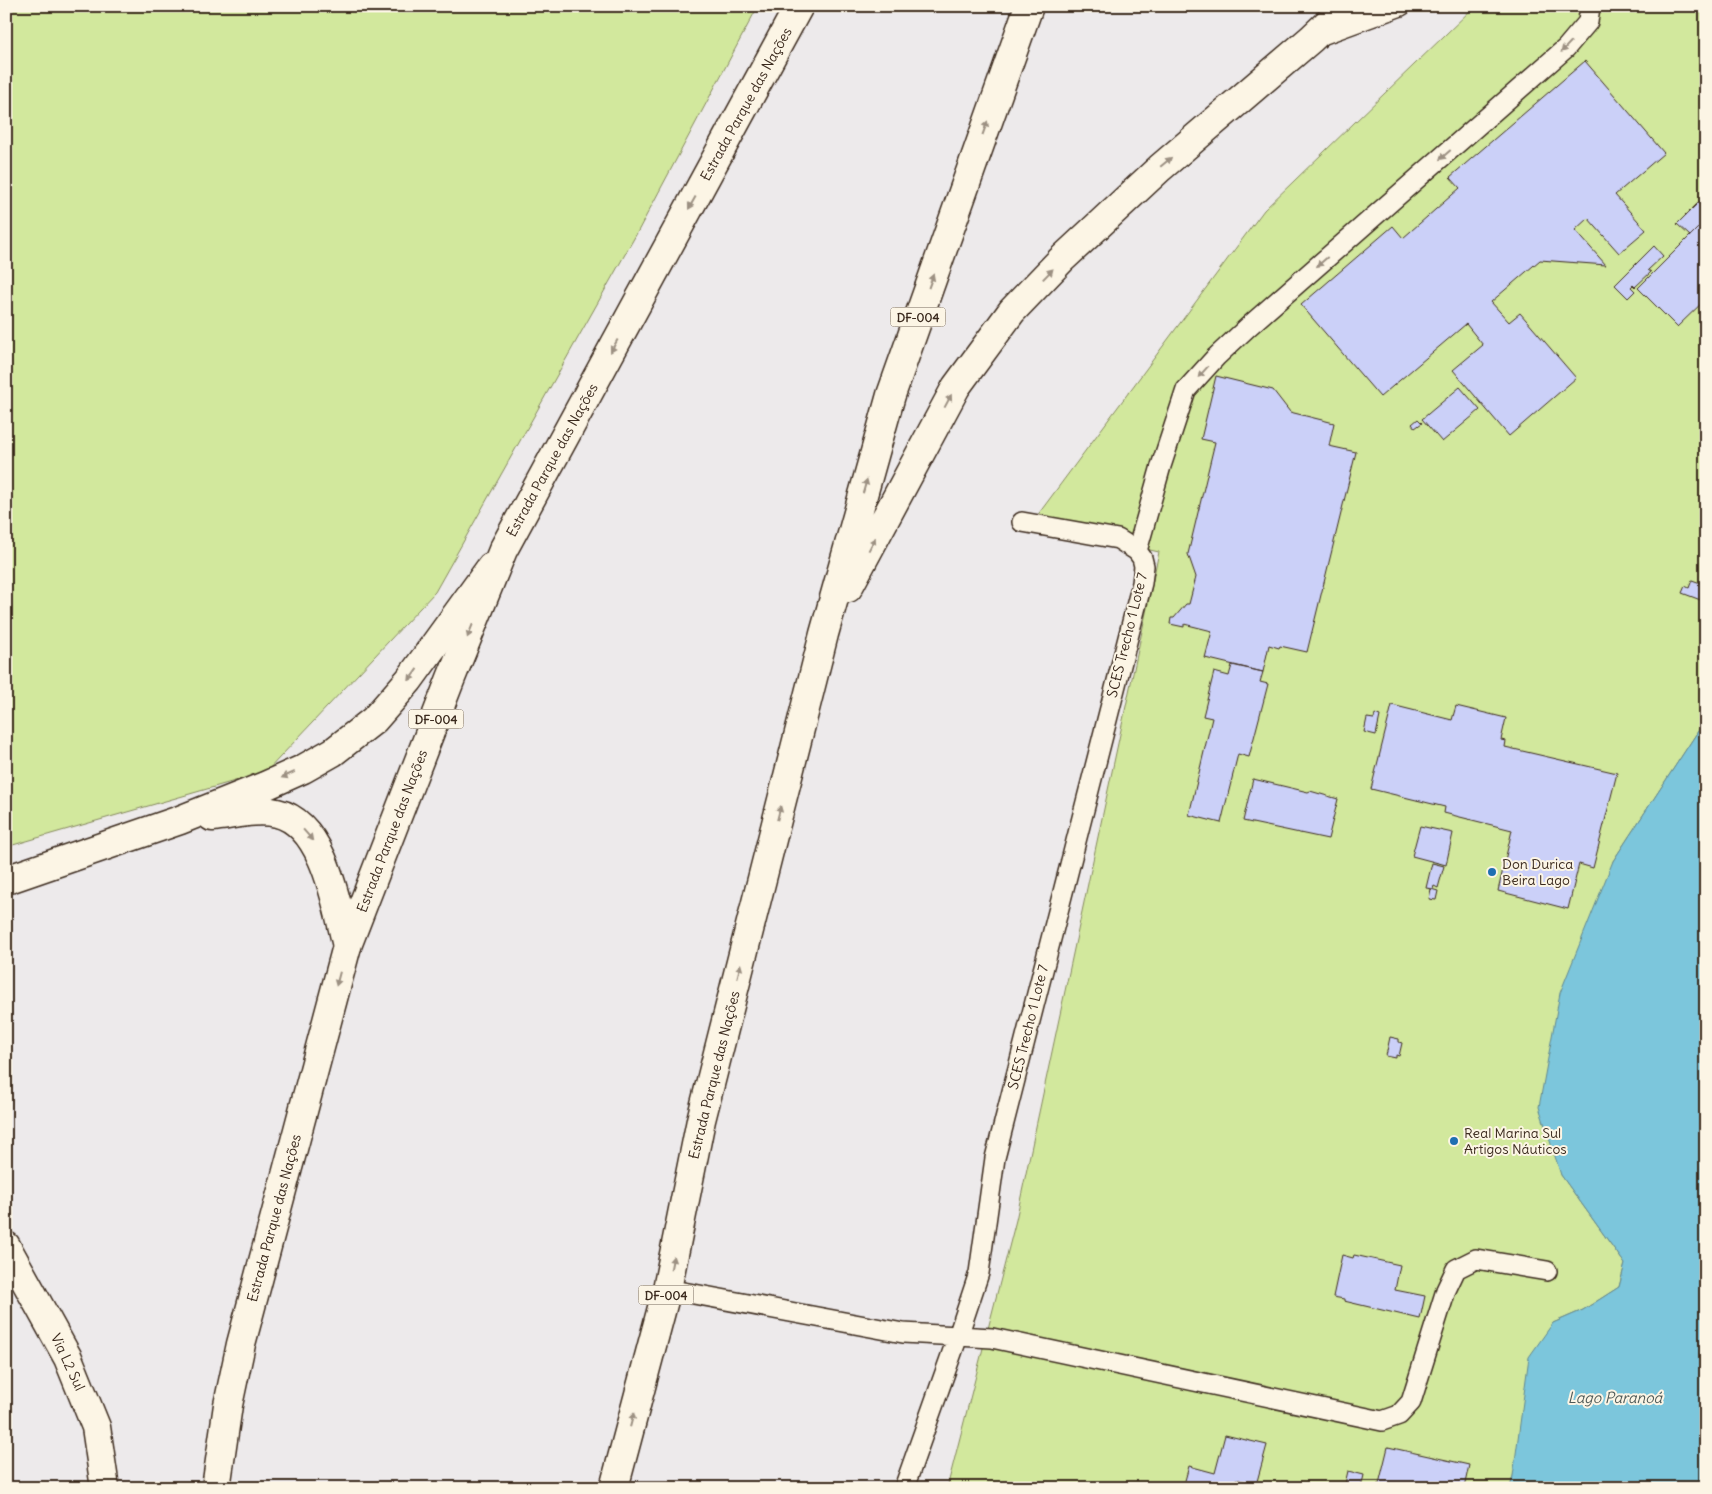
<svg xmlns="http://www.w3.org/2000/svg" width="1712" height="1494" font-family="Delius,sans-serif">
  <style>
    .green { fill: #d2e89d; stroke: #86895e }
    .water { fill: #7cc6dc; stroke: #628890 }
    .building { fill: #cbd0f8; stroke: #3b2a1e }
    .lines { fill: none; stroke-linecap: round; stroke-linejoin: round }
    .service-casing { stroke: #3b2a1e; stroke-width: 22 }
    .tertiary-casing { stroke: #3b2a1e; stroke-width: 31 }
    .trunk-casing { stroke: #3b2a1e; stroke-width: 31 }
    .service { stroke: #fcf5e5; stroke-width: 19 }
    .tertiary { stroke: #fcf5e5; stroke-width: 28 }
    .trunk { stroke: #fcf5e5; stroke-width: 28 }
    .oneway { fill: #9c9082 }
    .poi-dot { fill: #1f6fb2; stroke: #fcf5e5; stroke-width: 2 }
    .labels { text-anchor: middle; dominant-baseline: central; stroke-width: 4; stroke-linejoin: round; paint-order: stroke }
    .shield { fill: #fcf5e5; stroke: #75675a; stroke-width: 1 }
    .shield-label { font-size: 12px; font-weight: bold; fill: #3b2a1e }
    .street-label { font-size: 14px; fill: #3b2a1e; stroke: #fcf5e5 }
    .poi-label { font-size: 14px; fill: #3b2a1e; stroke: #fcf5e5; text-anchor: start }
    .water-label { font-size: 15px; font-style: italic; fill: #4e5957; stroke: #fcf5e5 }
  </style>
  <rect width="100%" height="100%" fill="#edeaeb"/>
  <filter id="ink" filterUnits="userSpaceOnUse"><feTurbulence type="fractalNoise" baseFrequency=".02" numOctaves="2"/><feDisplacementMap in="SourceGraphic" scale="10" xChannelSelector="R" yChannelSelector="G"/><feConvolveMatrix kernelMatrix="1 2 1 2 8 2 1 2 1" color-interpolation-filters="sRGB"/></filter>
  <g filter="url(#ink)">
    <path class="green" d="M6,6H758L637,233L435,592L266,772L6,847Z
      M1475,6H1706V719L1613,861L1561,1175L1625,1264L1619,1287L1583,1310L1553,1323L1510,1488H947L1016,1220L1159,552L1031,524L1264,210Z"/>
    <path class="water" d="M1706,719V1488H1510L1513,1476L1529,1357L1553,1323L1583,1310L1619,1287L1625,1264L1561,1175L1539,1107L1560,993L1613,861Z"/>
    <path class="building" d="M1585,61L1664,153L1615,195L1646,230L1619,253L1588,218L1575,230L1606,265L1540,260L1491,302L1509,322L1520,313L1576,378L1509,436L1453,370L1483,345L1466,324L1380,397L1301,305L1393,226L1403,238L1460,188L1450,177Z
      M1706,195V220L1690,236L1677,224Z
      M1706,220V299L1677,327L1638,288Z
      M1654,246L1663,256L1648,270L1651,272L1635,287L1633,285L1631,287L1635,291L1628,298L1615,285Z
      M1216,376L1273,390L1290,412L1334,423L1329,446L1356,452L1307,652L1280,646L1279,648L1269,645L1263,672L1205,658L1212,631L1184,624V627L1170,624L1171,618H1174L1186,604H1189L1196,577L1188,554L1215,442L1201,439Z
      M1460,387L1480,410L1442,442L1422,419Z
      M1418,419L1422,423L1415,428L1412,424Z
      M1692,580L1706,585V602L1682,593L1685,586L1689,588Z
      M1232,665L1263,672L1260,682L1268,684L1249,757L1238,754L1221,823L1189,815L1212,718L1203,716L1214,672L1229,676Z
      M1392,705L1452,720L1456,706L1506,718L1501,740L1506,741L1505,747L1617,773L1593,868L1579,864L1568,909L1498,891L1512,830L1444,813L1445,807L1371,789Z
      M1375,714L1380,716L1376,735L1364,732L1367,718L1374,719Z
      M1253,779L1308,792L1310,791L1338,799L1328,839L1243,821Z
      M1420,826L1453,833L1446,865L1412,856Z
      M1432,863L1444,866L1438,888L1434,886L1433,889L1426,888Z
      M1431,889L1438,891L1436,900L1429,899Z
      M1390,1037L1399,1039V1042L1402,1043L1399,1056L1396,1055V1058L1386,1056Z
      M1342,1255L1353,1258L1354,1255L1400,1265L1395,1290L1425,1296L1420,1319L1344,1301V1299L1333,1297Z
      M1225,1435L1267,1445L1256,1485L1236,1479L1233,1488H1183L1189,1466L1215,1473Z
      M1388,1447L1469,1465L1464,1488H1378Z
      M1348,1471L1364,1475L1361,1488H1344Z"/>
    <g class="lines">
      <g class="service-casing">
        <path id="service" d="M1319,36L1401,6
          M1137,551L1161,466L1186,390L1216,357L1248,327L1566,48L1588,22L1590,6
          M667,1289L903,1333L958,1336L979,1273L995,1158L1142,583L1144,566L1142,558L1137,551L1118,539L1022,522
          M904,1488L958,1336L992,1338L1382,1421L1399,1415L1411,1402L1446,1290L1456,1269L1476,1259L1547,1271"/>
      </g>
      <g class="tertiary-casing">
        <path id="tertiary" d="M212,817C232,815 257,808 277,813C325,824 337,907 347,946
          M6,880L180,820L265,786L303,769L333,752L374,720L409,680L491,567
          M6,1246L68,1358L96,1427L105,1488"/>
      </g>
      <g class="trunk-casing">
        <path id="trunk" d="M848,588L956,387L1012,311L1061,260L1160,168L1311,39L1346,6
          M216,1488L228,1405L241,1344L347,946L451,678L503,550L799,6
          M614,1488L667,1289L701,1120L824,634L891,395L1029,6"/>
      </g>
      <use href="#service" class="service"/>
      <use href="#tertiary" class="tertiary"/>
      <use href="#trunk" class="trunk"/>
    </g>
    <defs><path id="oneway-solid" d="M-6-.8H1V-3.2L6.5 0L1 3.2V.8H-6Z" transform="scale(1.25)"/></defs>
    <g class="oneway">
      <use href="#oneway-solid" transform="translate(1566 47) rotate(133)"/>
      <use href="#oneway-solid" transform="translate(985 128) rotate(-70)"/>
      <use href="#oneway-solid" transform="translate(1445 155) rotate(139)"/>
      <use href="#oneway-solid" transform="translate(1166 162) rotate(-40)"/>
      <use href="#oneway-solid" transform="translate(692 203) rotate(119)"/>
      <use href="#oneway-solid" transform="translate(1322 262) rotate(139)"/>
      <use href="#oneway-solid" transform="translate(1048 274) rotate(-46)"/>
      <use href="#oneway-solid" transform="translate(931 281) rotate(-70)"/>
      <use href="#oneway-solid" transform="translate(614 346) rotate(119)"/>
      <use href="#oneway-solid" transform="translate(1203 372) rotate(132)"/>
      <use href="#oneway-solid" transform="translate(948 401) rotate(-62)"/>
      <use href="#oneway-solid" transform="translate(865 486) rotate(-74)"/>
      <use href="#oneway-solid" transform="translate(872 544) rotate(-62)"/>
      <use href="#oneway-solid" transform="translate(470 631) rotate(112)"/>
      <use href="#oneway-solid" transform="translate(413 675) rotate(126)"/>
      <use href="#oneway-solid" transform="translate(288 775) rotate(156)"/>
      <use href="#oneway-solid" transform="translate(779 813) rotate(-76)"/>
      <use href="#oneway-solid" transform="translate(308 835) rotate(49)"/>
      <use href="#oneway-solid" transform="translate(739 971) rotate(-76)"/>
      <use href="#oneway-solid" transform="translate(338 979) rotate(105)"/>
      <use href="#oneway-solid" transform="translate(672 1263) rotate(-79)"/>
      <use href="#oneway-solid" transform="translate(632 1420) rotate(-75)"/>
    </g>
  </g>
  <g class="poi-dot">
    <circle cx="1492" cy="872" r="5"/>
    <circle cx="1454" cy="1141" r="5"/>
  </g>
  <g class="labels">
    <g class="shield">
      <rect x="890.5" y="307.5" width="55" height="19" rx="4"/>
      <rect x="408.5" y="709.5" width="55" height="19" rx="4"/>
      <rect x="638.5" y="1285.5" width="55" height="19" rx="4"/>
    </g>
    <g class="shield-label">
      <text x="918" y="317">DF-004</text>
      <text x="436" y="719">DF-004</text>
      <text x="666" y="1295">DF-004</text>
    </g>
    <g class="street-label">
      <text transform="translate(746 104) rotate(-61)">Estrada Parque das Nações</text>
      <text transform="translate(552 460) rotate(-61)">Estrada Parque das Nações</text>
      <text transform="translate(1127 635) rotate(-76)">SCES Trecho 1 Lote 7</text>
      <text transform="translate(392 831) rotate(-69)">Estrada Parque das Nações</text>
      <text transform="translate(1028 1027) rotate(-76)">SCES Trecho 1 Lote 7</text>
      <text transform="translate(714 1075) rotate(-76)">Estrada Parque das Nações</text>
      <text transform="translate(274 1218) rotate(-75)">Estrada Parque das Nações</text>
      <text transform="translate(68 1362) rotate(65)">Via L2 Sul</text>
    </g>
    <g class="poi-label">
      <text x="1502" y="864">Don Durica<tspan x="1502" dy="16">Beira Lago</tspan></text>
      <text x="1464" y="1133">Real Marina Sul<tspan x="1464" dy="16">Artigos Náuticos</tspan></text>
    </g>
    <g class="water-label">
      <text x="1615" y="1397">Lago Paranoá</text>
    </g>
  </g>
  <rect width="1712" height="1494" fill="none" stroke="#fcf5e5" stroke-width="25"/>
  <rect x="12" y="12" width="1687" height="1469" fill="none" stroke="#3b2a1e" stroke-width="2" filter="url(#ink)"/>
</svg>
